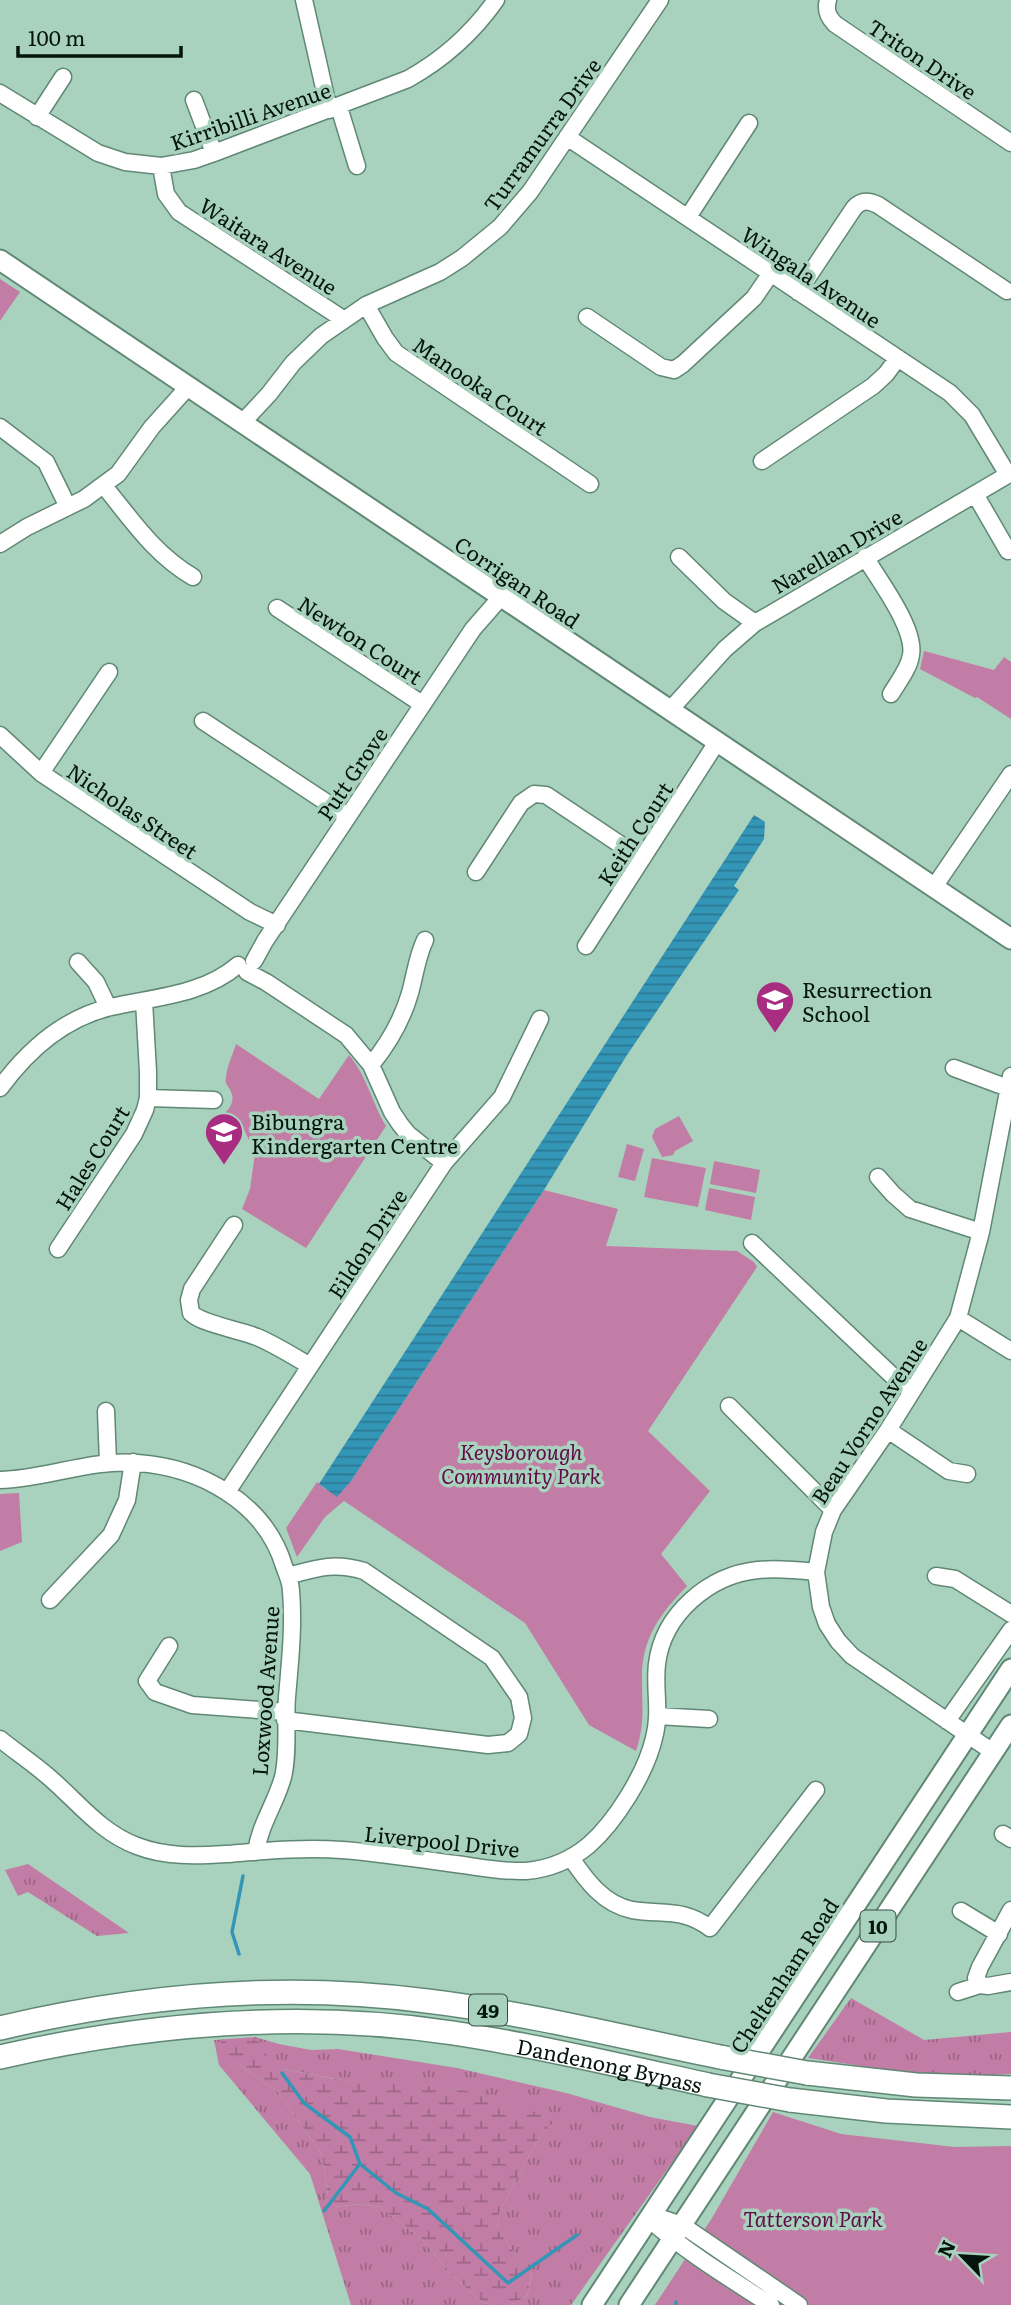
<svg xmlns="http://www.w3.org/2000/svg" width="1011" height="2305" font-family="Literata,serif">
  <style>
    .grass { fill: url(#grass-tufts) }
    .wetland { fill: url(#wetland-marsh) }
    .green { fill: #c27da6 }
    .water { fill: url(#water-rules) }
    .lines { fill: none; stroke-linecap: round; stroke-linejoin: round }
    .stream { stroke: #3496b7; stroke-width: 3.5 }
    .minor-casing { stroke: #608875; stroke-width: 19 }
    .major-casing { stroke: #608875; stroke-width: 23 }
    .highway-casing { stroke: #608875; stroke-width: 26 }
    .minor { stroke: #fff; stroke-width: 16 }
    .major { stroke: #fff; stroke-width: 19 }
    .highway { stroke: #fff; stroke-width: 23 }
    .highway-bridge-casing { stroke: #608875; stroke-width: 26; stroke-linecap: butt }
    .highway-bridge { stroke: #fff; stroke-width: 23 }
    .labels { text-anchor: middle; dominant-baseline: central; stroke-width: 7; stroke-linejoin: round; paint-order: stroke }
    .shield { fill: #a8d2bd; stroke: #364d42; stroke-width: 2 }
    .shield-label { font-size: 19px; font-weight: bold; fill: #05140d }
    .street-label { font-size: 21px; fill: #05140d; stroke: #a8d2bd }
    .poi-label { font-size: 21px; fill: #05140d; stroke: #a8d2bd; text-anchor: start }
    .park-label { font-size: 21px; font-style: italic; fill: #600a46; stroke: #a8d2bd }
  </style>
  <defs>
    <pattern id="grass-tufts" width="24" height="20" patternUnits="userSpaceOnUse" patternTransform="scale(1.75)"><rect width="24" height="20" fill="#c27da6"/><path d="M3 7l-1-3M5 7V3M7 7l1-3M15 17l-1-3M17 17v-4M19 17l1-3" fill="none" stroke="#9c6586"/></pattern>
    <pattern id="wetland-marsh" width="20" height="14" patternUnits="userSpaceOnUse" patternTransform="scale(1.75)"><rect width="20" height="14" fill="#c27da6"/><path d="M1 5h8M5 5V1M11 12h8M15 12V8" fill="none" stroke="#9c6586"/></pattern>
    <pattern id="water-rules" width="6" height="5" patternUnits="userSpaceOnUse" patternTransform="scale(1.75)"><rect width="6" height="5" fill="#3496b7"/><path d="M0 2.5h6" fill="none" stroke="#2a7993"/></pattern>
  </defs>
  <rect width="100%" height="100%" fill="#a8d2bd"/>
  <path class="grass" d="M28,1864L129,1933L97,1936L28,1892L18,1896L5,1870Z
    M851,1998L924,2040L1011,2032V2074L940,2078L808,2058Z
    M255,2037L279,2044L311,2050L338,2049L457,2068L566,2093L650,2117L698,2126L571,2305H511L527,2296L532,2273L515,2254L497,2228L500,2210L541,2134L552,2124L463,2090L383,2082L342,2080L283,2069L278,2075L234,2061L277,2091L323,2156L328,2197L323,2206L334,2207L359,2204L380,2207L423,2240L449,2272L482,2302L491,2305H351L310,2174L219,2065L214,2040Z"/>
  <path class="wetland" d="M257,2039L278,2074L283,2069L341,2080L383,2081L463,2090L552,2117V2124L541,2134L500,2210L497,2228L515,2254L532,2272L527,2296L511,2305H491L482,2302L449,2272L423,2240L380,2207L359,2204L334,2207L329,2212L323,2210V2206L328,2197L323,2156L277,2091L234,2061L221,2048V2040Z"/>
  <path class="green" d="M0,279L20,292L0,321Z
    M924,651L994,670L1004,657L1011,662V719L977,697L975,698L920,669Z
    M236,1044L319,1099L349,1055C367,1076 372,1103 386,1126L306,1248L242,1209L250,1189L255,1153L240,1121L216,1132V1120C228,1112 238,1102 229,1088C226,1082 225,1085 226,1077C227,1066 233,1054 236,1044Z
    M679,1116L693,1141L675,1151L673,1155L662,1157L652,1137L655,1129Z
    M627,1144L644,1149L635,1181L618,1177Z
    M652,1158L706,1168L698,1207L644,1197Z
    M714,1161L760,1170L756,1193L710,1184Z
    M709,1188L755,1197L751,1220L705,1210Z
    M544,1190L618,1209L606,1246L737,1251L754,1262L757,1267L648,1431L710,1491L661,1554L687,1586C659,1615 641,1639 642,1681C642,1708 645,1723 636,1751L589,1725L525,1623L344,1501L325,1517L297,1557L286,1528L317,1482L325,1489L351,1481Z
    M19,1493L22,1542L0,1551V1494Z
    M773,2112L841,2134L955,2147L1011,2146V2305H655L712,2218Z"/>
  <path class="water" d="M754,815L765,822L764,839L734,886L739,890L627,1055L544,1190L351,1481L337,1497L319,1484Z"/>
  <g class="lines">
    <path class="stream" d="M239,1954L232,1932L243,1876
      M282,2073L304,2103L350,2137L360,2164L396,2193L428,2209L508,2283L577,2235
      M324,2211L359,2165
      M676,2302V2305"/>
    <g class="minor-casing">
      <path id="minor" d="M304,0L329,110
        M828,0C825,10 828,17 835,24L1011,143
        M0,93L98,153L125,162L161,166L194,160L214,153L408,79C444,59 472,34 496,0
        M194,100L214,153
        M339,107L357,166
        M37,117L63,77
        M567,137L950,393L972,415L1008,475
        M161,166L166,194L179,212L343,319
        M688,217L749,123
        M798,292L854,208C861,200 868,200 878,205L1007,291
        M366,305L385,338L396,353L590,484
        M587,317L661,367L674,370L683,364L754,298L771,273
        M242,423L269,394L293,363L321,336L366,305L440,272L462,258L500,227L530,192L660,0
        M0,427L46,462L68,507
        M762,461L873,386L886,374L898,358
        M104,486C132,520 154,554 193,577
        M975,494L1008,551
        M0,544L27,527L84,499L118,474L152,427L188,387
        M679,557L724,601L755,623
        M865,557C879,580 916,629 911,655C909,669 898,682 891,694
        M277,608L422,704
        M670,710L725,649L755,623L1011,473
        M203,721L347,816
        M0,735L41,773L250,912L277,925
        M41,773L109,672
        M476,872L521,803L534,794L546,795L642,859
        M934,887L1011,774
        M586,946L717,742
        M254,961L265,941L473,629L501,597
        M78,962L96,982L108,1007
        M247,972L266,982L346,1035L371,1065L392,1112L400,1124L408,1134L444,1163
        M371,1065C389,1043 402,1021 410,993C415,975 417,957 425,940
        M954,1068L1008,1088
        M0,1088C28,1050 63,1018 111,1007C155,997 203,995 238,965
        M148,1098L214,1100
        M878,1177L893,1194L910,1209L981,1232
        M234,1225L192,1289L189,1300L191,1313C202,1324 240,1330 257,1337C276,1345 293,1356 310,1366
        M752,1243L901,1384L913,1390
        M58,1249L134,1134L145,1110L148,1098V1072L144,1001
        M958,1318L1011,1351
        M729,1406L833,1510
        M106,1411L108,1463
        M888,1430L949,1471L967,1474
        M0,1480C46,1479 90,1459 137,1463C199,1467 265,1502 284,1566C287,1574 291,1583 291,1591C294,1626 290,1662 287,1697C285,1723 289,1752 283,1777C276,1803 260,1824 256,1852
        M227,1492L444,1163L502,1097L540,1019
        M936,1576L955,1579L1011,1614
        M50,1600L111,1535L127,1500L133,1462
        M169,1646L147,1681L155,1692L192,1705L286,1712
        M657,1716L709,1719
        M285,1720L488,1745L508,1743L519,1734L523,1718L519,1697L492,1658L364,1571C334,1562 317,1568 288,1576
        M947,1721L1011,1630
        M0,1739C16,1752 34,1764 50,1778C79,1803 100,1832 137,1846C166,1857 195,1856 226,1854C264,1851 303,1847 342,1850C382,1853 423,1860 463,1865C484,1868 505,1872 526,1871C549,1869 571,1860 589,1845C616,1821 646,1773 654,1738C661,1713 654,1688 657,1664C663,1614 709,1575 758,1570C777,1568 797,1570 816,1572
        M993,1752L852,1656L838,1641L827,1624L821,1607L816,1572L824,1532L833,1510L888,1430L958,1318L981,1232L1011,1076
        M1003,1834L1011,1839
        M571,1858C586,1880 603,1904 632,1910C663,1915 683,1908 710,1928L816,1790
        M1011,1910L980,1967L976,1978L980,1985L988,1986L1011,1982
        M961,1911L999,1934
        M958,1992L980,1985
        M652,2215L682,2225L799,2305
        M649,2219C686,2252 729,2278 771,2305"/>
    </g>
    <g class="major-casing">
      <path id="major" d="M0,260L1011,939
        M592,2305L1011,1669
        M629,2305L1011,1725"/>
    </g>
    <g class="highway-casing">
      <g id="highway">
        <path d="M0,2028C140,1995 284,1982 427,2001C527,2013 626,2038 725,2058"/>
        <path id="s1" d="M0,2057C149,2023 300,2010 453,2033C538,2046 623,2066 708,2085"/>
        <path d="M807,2073L916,2085L1011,2088"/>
        <path d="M790,2100L886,2111L1011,2117"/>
      </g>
    </g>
    <use href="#minor" class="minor"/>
    <use href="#major" class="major"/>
    <use href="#highway" class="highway"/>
    <g class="highway-bridge-casing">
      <path id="highway-bridge" d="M725,2058L807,2073
        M708,2085L790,2100"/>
    </g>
    <use href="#highway-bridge" class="highway-bridge"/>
  </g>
  <defs>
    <g id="school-pin" transform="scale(2.0125)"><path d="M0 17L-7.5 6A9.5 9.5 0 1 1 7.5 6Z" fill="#a82c7f" stroke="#a8d2bd"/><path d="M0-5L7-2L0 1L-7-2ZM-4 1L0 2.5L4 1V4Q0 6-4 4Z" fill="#fff"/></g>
  </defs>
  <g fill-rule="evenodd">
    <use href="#school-pin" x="775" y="1000"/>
    <use href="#school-pin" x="224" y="1132"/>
  </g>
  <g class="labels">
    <g class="shield">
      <rect x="860.5" y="1910.5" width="35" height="31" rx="5"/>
      <rect x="469" y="1994.5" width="38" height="31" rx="5"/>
    </g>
    <g class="shield-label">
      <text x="878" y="1926">10</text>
      <text x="488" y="2010">49</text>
    </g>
    <g class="street-label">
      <text transform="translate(923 58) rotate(34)">Triton Drive</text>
      <text transform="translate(250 115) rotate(-19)">Kirribilli Avenue</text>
      <text transform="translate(541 134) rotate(-54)">Turramurra Drive</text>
      <text transform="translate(269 245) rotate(33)">Waitara Avenue</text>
      <text transform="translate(812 276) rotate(34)">Wingala Avenue</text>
      <text transform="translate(481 385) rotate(34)">Manooka Court</text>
      <text transform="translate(836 550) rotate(-30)">Narellan Drive</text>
      <text transform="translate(518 581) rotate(34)">Corrigan Road</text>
      <text transform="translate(361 639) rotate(33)">Newton Court</text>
      <text transform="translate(351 773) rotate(-56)">Putt Grove</text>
      <text transform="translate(133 810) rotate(34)">Nicholas Street</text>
      <text transform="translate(634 833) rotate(-57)">Keith Court</text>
      <text transform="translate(91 1157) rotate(-58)">Hales Court</text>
      <text transform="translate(366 1243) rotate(-57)">Eildon Drive</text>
      <text transform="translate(868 1420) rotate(-57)">Beau Vorno Avenue</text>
      <text transform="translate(264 1691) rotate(-86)">Loxwood Avenue</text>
      <text transform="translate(442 1840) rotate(6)">Liverpool Drive</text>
      <text transform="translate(783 1975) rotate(-57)">Cheltenham Road</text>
      <text stroke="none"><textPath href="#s1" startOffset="616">Dandenong Bypass</textPath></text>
    </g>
    <g class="poi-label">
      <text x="802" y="988">Resurrection<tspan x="802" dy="24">School</tspan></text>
      <text x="251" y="1120">Bibungra<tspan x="251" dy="24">Kindergarten Centre</tspan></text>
    </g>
    <g class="park-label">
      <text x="521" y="1450">Keysborough<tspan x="521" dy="24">Community Park</tspan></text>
      <text x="813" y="2217">Tatterson Park</text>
    </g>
  </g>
  <g transform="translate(962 2256) rotate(295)" stroke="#a8d2bd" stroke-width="5" paint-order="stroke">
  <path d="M0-5L12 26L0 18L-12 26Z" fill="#05140d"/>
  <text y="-10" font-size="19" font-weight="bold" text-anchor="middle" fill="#05140d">N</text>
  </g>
  <path d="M18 46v10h163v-10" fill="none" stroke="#05140d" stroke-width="3.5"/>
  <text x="28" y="46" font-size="21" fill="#05140d" stroke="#a8d2bd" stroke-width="5" paint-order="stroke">100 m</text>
</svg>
